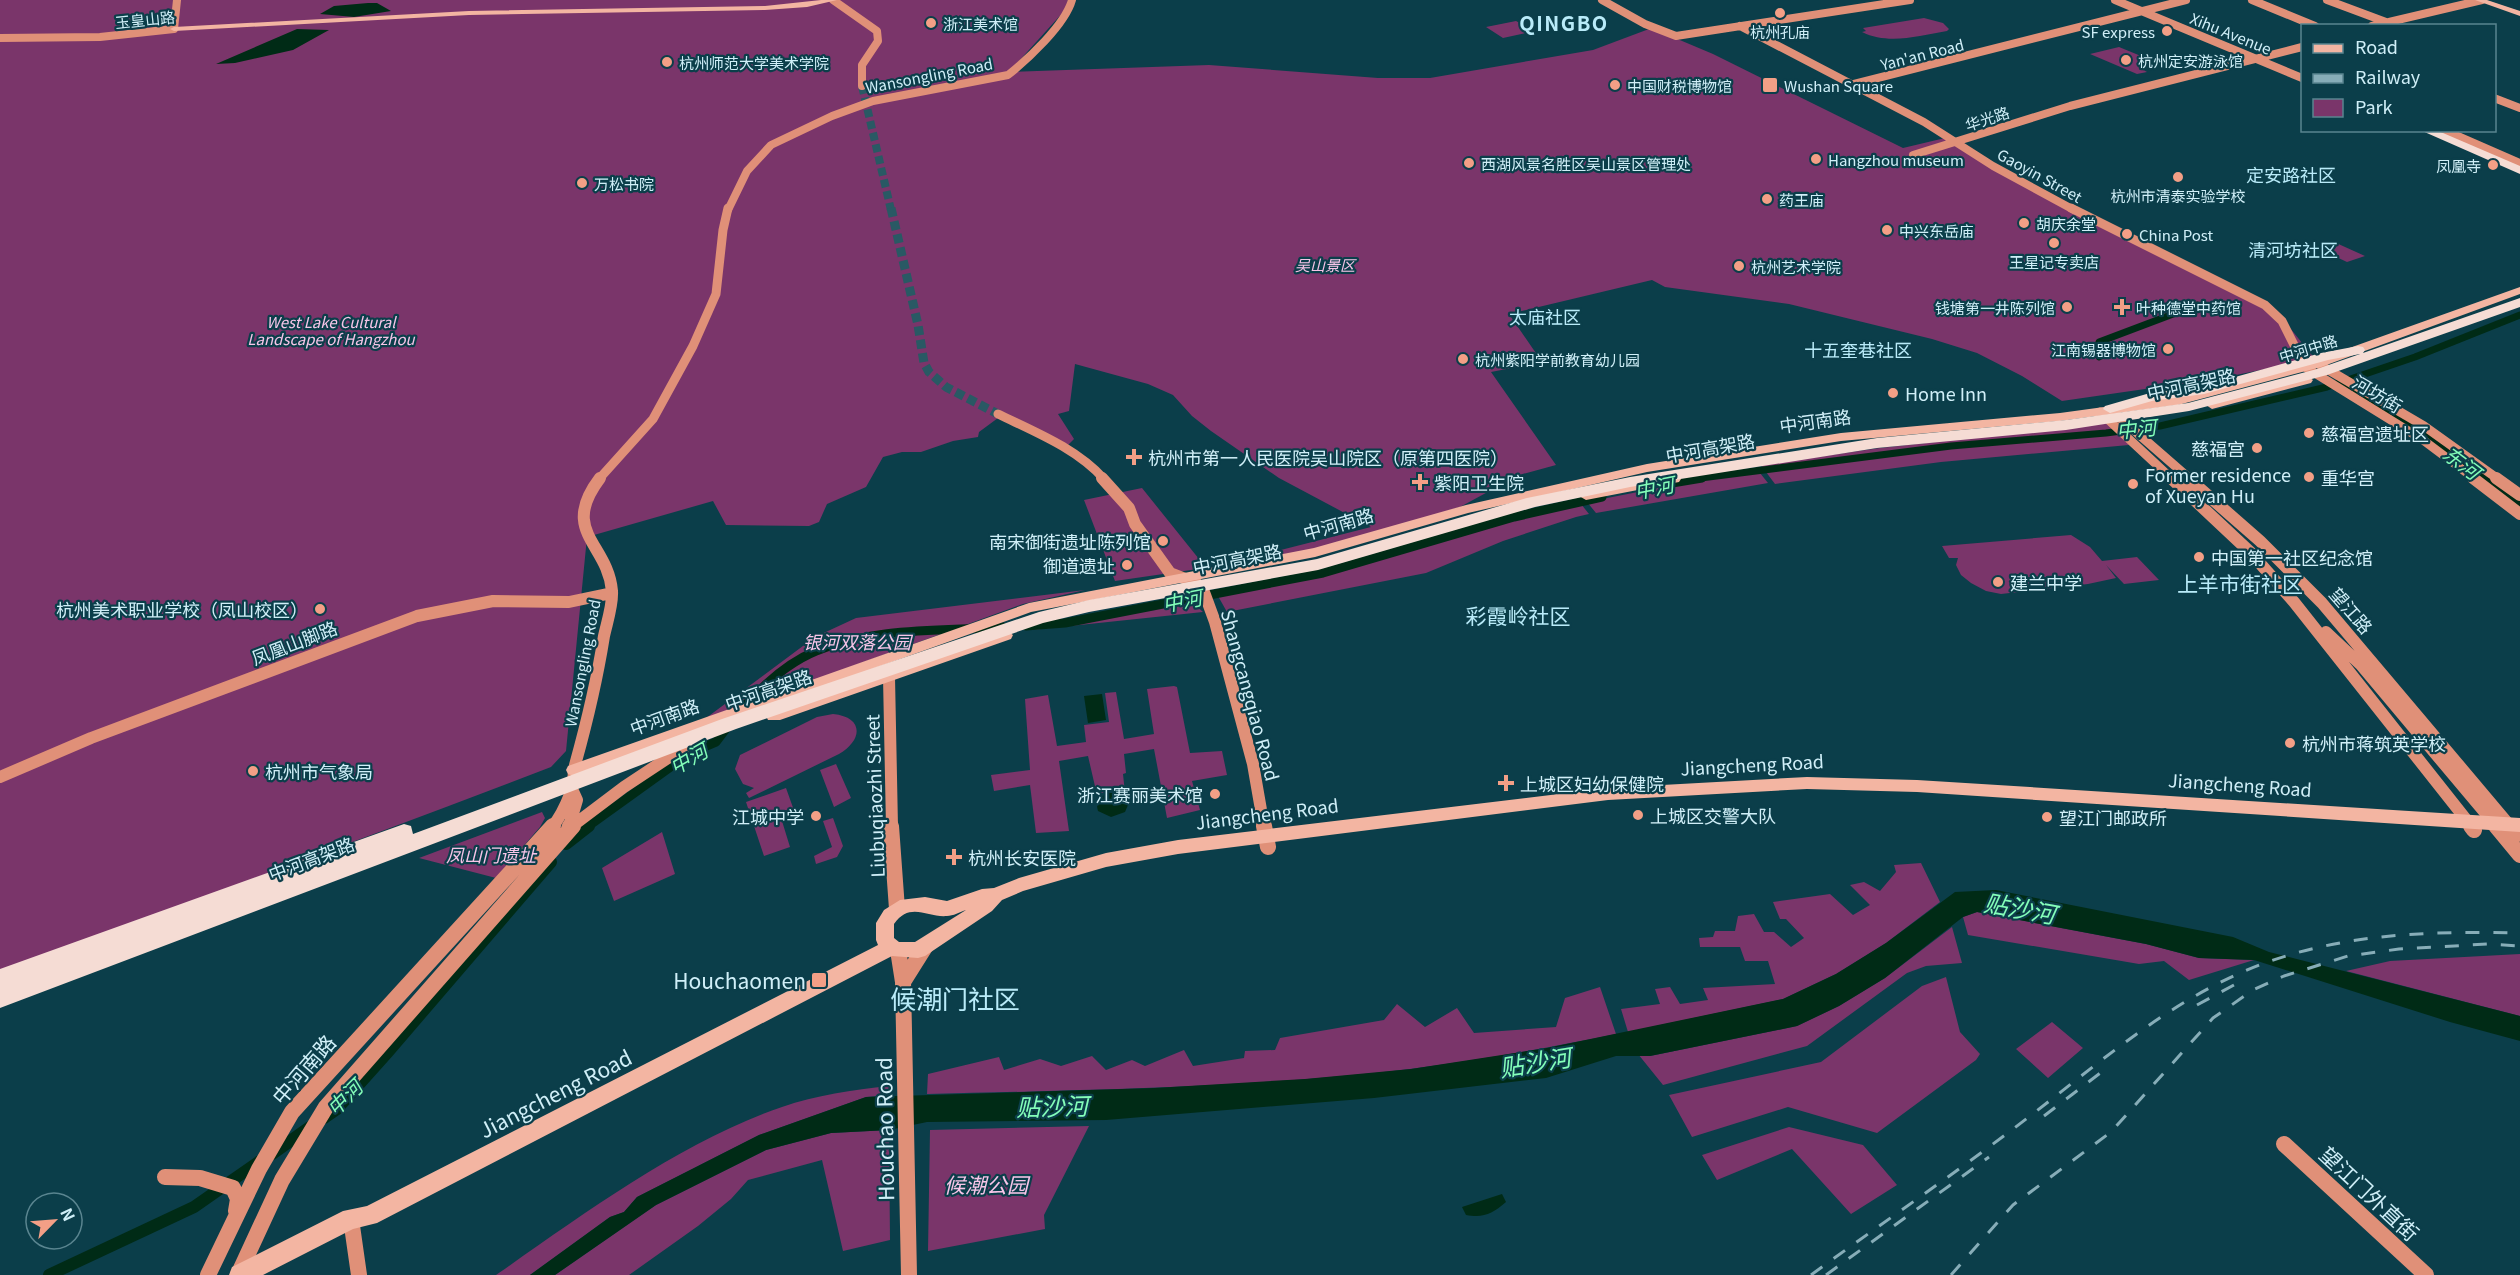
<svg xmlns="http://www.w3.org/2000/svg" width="2520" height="1275" font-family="Georgia,'Noto Sans SC',serif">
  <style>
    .green { fill: #7a356a }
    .water { fill: #002b16 }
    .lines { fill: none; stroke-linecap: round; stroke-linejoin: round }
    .canal-far2 { stroke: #002b16; stroke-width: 7 }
    .canal-far1 { stroke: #002b16; stroke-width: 9 }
    .canal { stroke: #002b16; stroke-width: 12 }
    .secondary-tunnel-far1 { stroke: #295964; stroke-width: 8; stroke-dasharray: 8 4; stroke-linecap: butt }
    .secondary-tunnel { stroke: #295964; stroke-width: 9; stroke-dasharray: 9 4.5; stroke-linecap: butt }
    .secondary-far3 { stroke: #e09078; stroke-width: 8 }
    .secondary-far2 { stroke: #e09078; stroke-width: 9 }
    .secondary-far1 { stroke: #e09078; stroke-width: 12 }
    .secondary { stroke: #e09078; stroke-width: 16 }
    .primary { fill: #f3b5a2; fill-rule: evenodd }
    .highway { fill: #f5dcd4; fill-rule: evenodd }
    .rail { stroke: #87adb8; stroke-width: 3; stroke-dasharray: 14 14; stroke-linecap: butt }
    .poi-dot { fill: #f39f86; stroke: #0b3e4a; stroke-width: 2 }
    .labels { text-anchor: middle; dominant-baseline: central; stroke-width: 4.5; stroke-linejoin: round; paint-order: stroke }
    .far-street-label { font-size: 15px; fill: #d0eff8; stroke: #0b3e4a }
    .far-poi-label { font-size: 15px; fill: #d0eff8; stroke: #0b3e4a; text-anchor: start }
    .far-park-label { font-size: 15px; font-style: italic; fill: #f7c5e8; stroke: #0b3e4a }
    .far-quarter-label { font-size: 18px; fill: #b9ebf9; stroke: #0b3e4a }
    .street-label { font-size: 18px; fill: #d0eff8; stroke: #0b3e4a }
    .poi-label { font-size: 18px; fill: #d0eff8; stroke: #0b3e4a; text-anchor: start }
    .park-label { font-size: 18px; font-style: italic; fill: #f7c5e8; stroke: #0b3e4a }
    .far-district-label { font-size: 20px; font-weight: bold; letter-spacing: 1.5px; fill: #b9ebf9; stroke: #0b3e4a }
    .water-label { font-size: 20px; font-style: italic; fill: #84feb9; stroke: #0b3e4a }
    .quarter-label { font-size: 21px; fill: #b9ebf9; stroke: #0b3e4a }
    .near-poi-label { font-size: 21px; fill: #d0eff8; stroke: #0b3e4a; text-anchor: end }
    .near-street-label { font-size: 21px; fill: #d0eff8; stroke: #0b3e4a }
    .near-park-label { font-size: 21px; font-style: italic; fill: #f7c5e8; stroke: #0b3e4a }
    .near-water-label { font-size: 24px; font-style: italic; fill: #84feb9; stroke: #0b3e4a }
    .near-quarter-label { font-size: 26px; fill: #b9ebf9; stroke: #0b3e4a }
  </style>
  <rect width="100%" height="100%" fill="#0b3e4a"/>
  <path class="green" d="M0,0H1068L1066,9L1009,72L1209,65L1378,78H1430L1593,50L1649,29L1656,30L1713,54L1903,148L1945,138L2120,230L2273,307L2315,359L2221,378L2062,401L2022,376L1977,353L1932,339L1789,304L1665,287L1652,280L1509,314L1542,362L1491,372L1556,465L1519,475L1460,507L1315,552L1115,581L1084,500L1142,488L1207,569L1371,527L1279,478L1211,431L1192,416L1173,395L1148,384L1075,364L1069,411L1058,414L1074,439L1068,445L998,418L979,432L978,437L953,441L921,452H902L883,457L866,487L827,504L819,522L809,526L726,525L713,501L587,537L566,751L551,767C381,833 210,894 40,958L0,975Z
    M1924,18L1943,23L1949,29L1947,31C1918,36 1888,45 1862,32L1866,31L1863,28Z
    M1516,21L1535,31L1503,38L1486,27Z
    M2119,47L2158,63L2140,68L2147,72L2137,74L2090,54Z
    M2334,242L2365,256L2347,262L2317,248Z
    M2110,423L2116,431L1948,445L1764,469L1761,465L1880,448Z
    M2120,433L2129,445L1941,462L1775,484L1766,472L1952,447Z
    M1760,473L1768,483L1596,513L1587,502L1704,479Z
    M1581,504L1589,514L1576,517L1503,541L1426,573L1227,612L1218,596L1325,576L1510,522Z
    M2071,535L2090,547L2102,561L2137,557L2159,580L2124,584L2106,565L2116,578L2088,584L2001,594L1986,591L1971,583L1961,575L1956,565L1958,558H1949L1942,546Z
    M1085,590L1023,604L702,721L815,637L856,618Z
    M1190,600L1203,612L1032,630Z
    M1174,686L1177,687L1190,753L1222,751L1227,775L1192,781L1200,810L1167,818L1154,749L1124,754L1126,773L1123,774L1125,793L1112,789L1097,795L1088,756L1059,761L1069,831L1036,833L1030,785L994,791L991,775L1030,770L1025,699L1048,695L1057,746L1086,742L1084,725L1109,722L1105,693L1116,692L1124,739L1154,734L1147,689Z
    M833,714C864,717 863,740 839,754L749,798L746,793L754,788L743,784L735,769L740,755L817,717Z
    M836,764L851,798L834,807L820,770Z
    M786,788L796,816L782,821L790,847L764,856L746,802Z
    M542,812L545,818L540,827L496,878L419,858Z
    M833,818L843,846L837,857L816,864L814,856L832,847L823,821Z
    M662,832L675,874L614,901L602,868Z
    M1921,863L1940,902L1886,943L1836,974L1783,999L1628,1032L1621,1009L1660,1004L1655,989L1670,987L1680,1004L1708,1000L1703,988L1775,984L1768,961H1745L1740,947H1700L1699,938L1713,937L1715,931H1735L1738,916L1754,914L1764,932H1774L1791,947L1804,938L1786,919H1780L1773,902L1830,894L1853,915L1870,905L1850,885L1864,882L1880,891L1896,872L1894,865Z
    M1977,912L2146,944L2199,958L2254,960L2189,980L2164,961L2139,964L1968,935L1963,917Z
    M1952,927L1962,963L1926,966L1907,973L1807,1046L1663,1085L1638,1054L1650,1056L1797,1026L1839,1006L1885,978Z
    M2520,954V1016L2346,971L2390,961Z
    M1946,977L1960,1032L1980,1054L1976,1060L1877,1133L1788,1107L1692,1137L1669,1095L1821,1062L1922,986Z
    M1600,987L1616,1034C1548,1048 1479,1060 1410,1069C1250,1088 1088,1090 927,1094L928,1074L999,1057L1004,1070L1040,1059L1061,1066L1092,1056L1106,1070L1132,1060L1145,1066L1184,1050L1193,1066L1244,1058L1245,1051L1275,1050L1280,1038L1384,1020L1397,1004L1425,1027L1457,1008L1474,1033L1556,1027L1565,998Z
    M2052,1022L2083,1048L2048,1078L2016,1049Z
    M889,1086L888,1095L866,1097L759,1135L637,1197L624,1212L610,1217L530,1275H496C584,1214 680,1142 782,1107C816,1095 853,1090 889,1086Z
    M1089,1126L1044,1215L1045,1229L928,1251L930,1130Z
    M1789,1127L1863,1145L1897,1185L1851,1214L1792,1149L1717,1180L1702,1155Z
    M889,1130L890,1240L843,1251L822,1160L748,1180L731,1199L698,1226L629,1275H555L656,1205L766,1150L831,1133Z"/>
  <path class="water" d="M368,3H377L391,11L354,17L320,14L334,6Z
    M297,29L329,30L293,50L235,63L216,64Z
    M1102,694L1106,720L1088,723L1084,696Z
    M1108,793H1119L1126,798L1128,805L1125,812L1111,817L1098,811C1095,802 1100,797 1108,793Z
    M1996,890L2233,937L2269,952L2520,1016V1041L2450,1022L2254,960L2199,958L2146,944L1977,912L1963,917L1885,978L1839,1006L1797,1026L1650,1056H1616L1546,1078L1374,1098L1106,1120L927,1122L889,1130L831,1133L766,1150L656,1205L555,1275H530L610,1217L624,1212L637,1197L759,1135L866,1097L1155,1088L1305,1079L1411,1069L1547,1048L1783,999L1836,974L1886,943L1955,892Z
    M1502,1194L1506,1202C1492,1214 1484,1218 1466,1215L1462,1207Z"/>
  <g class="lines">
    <path class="canal-far2" d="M2099,357L2097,351L2099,342L2197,305
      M2340,383L2419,430L2485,479
      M1693,479L1951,446L2106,433L2160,426L2327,387L2415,357L2520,315"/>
    <path class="canal-far1" d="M2483,478L2520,506
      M1666,484L1702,478
      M1026,626L1065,623L1323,573L1514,517L1602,497
      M740,711C760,688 787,663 816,651C874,627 942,631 1003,627
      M587,827L690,753L716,742L728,726"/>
    <path class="canal" d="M566,844L589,826
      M324,1118L337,1109L388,1052L551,862
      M272,1154L310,1127
      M49,1275L194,1207L260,1161"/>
    <path class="secondary-tunnel-far1" d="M862,86L891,210"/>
    <path class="secondary-tunnel" d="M891,208L918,325L924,363L929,372L946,387L998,414"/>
    <path class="secondary-far3" d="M833,0L877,31L878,41L862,65V86
      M1602,0L1645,24L1676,36L1910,0
      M2115,0L2302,78
      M2252,0L2315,26
      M2327,0L2386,22
      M1740,26L1924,122L1993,166L2074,210
      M2372,26L2482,0
      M0,38L100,37L174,29L177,0
      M1850,85L2186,0
      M2494,98L2520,108
      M2444,130L2520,163
      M1913,155L2070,106L2302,47
      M728,210L747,171L771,145L832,116L873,101L1008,75C1028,59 1065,25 1072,0"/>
    <path class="secondary-far2" d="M2071,208L2265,305L2282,321L2305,367L2423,440L2475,479
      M2320,365L2424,426L2498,479
      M2112,411L2190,479
      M2100,412L2172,479
      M998,414C1035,432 1076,448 1104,479
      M599,479L653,419L693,346L716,294L723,230L728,208"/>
    <path class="secondary-far1" d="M1102,478L1129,508L1135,524L1170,573L1196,583L1204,592L1215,622L1253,764L1264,827
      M2171,478L2250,552L2294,602L2472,827
      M2188,478L2260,541L2322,603L2511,827
      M2473,478L2520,514
      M2496,478L2520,495
      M2326,632L2361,665L2497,827
      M889,677L892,827
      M0,777L91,738L417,616L493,601L569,602L612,593
      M552,827C561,817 566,805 571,792C574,783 573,774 575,765C587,722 597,680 604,636C607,622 613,605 612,591C608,543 559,532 600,478
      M569,827L577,800L572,789
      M571,827L624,787L686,746"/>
    <path class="secondary" d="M891,826L897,909
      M1264,826L1268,847
      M2471,826L2474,830
      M2496,826L2520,855
      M2510,826L2517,834
      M569,829L570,826
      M898,950L903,982L925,947
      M903,982L909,1275
      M2284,1144L2426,1275
      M165,1177L200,1178L233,1188L238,1199L236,1211
      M351,1219L359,1275
      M208,1275L259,1169L292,1112L553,826
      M238,1275L282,1180L326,1107L573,826"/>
    <path class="primary" d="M821,0H837L807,7L765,10L469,15L174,31L170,29L174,27L469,11L765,6Z
      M2475,0H2487L2520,11V16Z
      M2520,287V294L2321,367L2178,405L2060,421L1841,441L1647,472L1468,513L1315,557L1031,612L580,774L574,776L568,774L566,770L568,766L1029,603L1314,548L1466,505L1647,464L1841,433L2060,413L2177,397L2313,361Z
      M2307,376L2313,380L2311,383L2212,409L2206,405L2208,402Z
      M1674,475L1679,476L1681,479L1679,482L1586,500L1579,496L1586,492Z
      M1006,630L1013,635L1011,639L780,720H768L766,716L768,712Z
      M1807,777L1917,780L2520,818V832L1917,792L1807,789L1608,800L1178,854L1106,867L1023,891L1002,900L992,911L925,956L918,958L892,956L377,1223L353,1229L263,1275H229L232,1267L343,1211L367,1206L878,945L876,940V923L884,910L900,900L925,897L947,901L982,889L994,888L1019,878L1106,853L1178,840L1608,788ZM966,910L915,942H899L894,938V924C910,901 928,918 947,916C953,916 960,912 966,910Z"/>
    <path class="highway" d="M2420,130H2436L2520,166V174Z
      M2520,298V307L2327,375L2189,411L2066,430L1877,448L1630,487L1535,507L1318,570L1089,612L1043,623L736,729L0,1008V969L404,824L411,826L413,834L722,719L1039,612L1089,600L1317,559L1527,498L1630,477L1877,438L2066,420L2188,403L2317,369L2360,354L2328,360L2204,394L2152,401L2110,413L2103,409L2105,406L2150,393L2203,386L2321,353L2358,346L2363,347L2365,350L2363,353Z"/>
    <path class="rail" d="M2197,1005L2234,985
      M2044,1116L2108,1067
      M1811,1275C1878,1226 1947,1179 2013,1129C2093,1069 2169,998 2265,963C2347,933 2434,931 2520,933
      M1826,1275L1989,1157
      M1951,1275L2013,1205L2111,1132L2213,1018L2253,990L2284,976L2348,956L2399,949L2488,944L2520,946"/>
  </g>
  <g class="poi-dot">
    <circle cx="1780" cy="13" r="6"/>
    <circle cx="931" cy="23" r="6"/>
    <circle cx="2167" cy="31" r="6"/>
    <circle cx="2126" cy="60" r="6"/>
    <circle cx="667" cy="62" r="6"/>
    <circle cx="1615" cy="85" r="6"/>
    <rect x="1762" y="77" width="16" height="16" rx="3"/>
    <circle cx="1816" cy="159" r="6"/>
    <circle cx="1469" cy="163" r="6"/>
    <circle cx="2493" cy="165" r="6"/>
    <circle cx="2178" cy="177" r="6"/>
    <circle cx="582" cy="183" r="6"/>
    <circle cx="1767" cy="199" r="6"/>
    <circle cx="2024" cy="223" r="6"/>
    <circle cx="1887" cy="230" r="6"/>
    <circle cx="2127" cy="234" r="6"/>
    <circle cx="2054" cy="243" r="6"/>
    <circle cx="1739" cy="266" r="6"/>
    <circle cx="2067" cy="307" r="6"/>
    <path d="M2119 298h6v6h6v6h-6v6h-6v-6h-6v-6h6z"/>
    <circle cx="2168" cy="349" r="6"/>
    <circle cx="1463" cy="359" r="6"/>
    <circle cx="1893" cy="393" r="6"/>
    <circle cx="2309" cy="433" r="6"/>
    <circle cx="2257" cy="448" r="6"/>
    <path d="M1131 448h6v6h6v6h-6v6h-6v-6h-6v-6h6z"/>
    <circle cx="2309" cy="477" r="6"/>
    <path d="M1417 473h6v6h6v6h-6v6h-6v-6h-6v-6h6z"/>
    <circle cx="2133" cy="484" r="6"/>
    <circle cx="1163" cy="541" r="6"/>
    <circle cx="2199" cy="557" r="6"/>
    <circle cx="1127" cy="565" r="6"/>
    <circle cx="1998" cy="582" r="6"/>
    <circle cx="320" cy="609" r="6"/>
    <circle cx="2290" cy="743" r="6"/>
    <circle cx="253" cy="771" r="6"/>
    <path d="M1503 774h6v6h6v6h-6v6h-6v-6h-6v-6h6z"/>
    <circle cx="1215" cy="794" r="6"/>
    <circle cx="1638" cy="815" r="6"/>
    <circle cx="816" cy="816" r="6"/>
    <circle cx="2047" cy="817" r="6"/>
    <path d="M951 848h6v6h6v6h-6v6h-6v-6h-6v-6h6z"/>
    <rect x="811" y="972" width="16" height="16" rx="3"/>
  </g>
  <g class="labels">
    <g class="far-street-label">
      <text transform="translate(145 19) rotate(-6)">玉皇山路</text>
      <text transform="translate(2231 33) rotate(22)">Xihu Avenue</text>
      <text transform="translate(1922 54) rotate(-14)">Yan'an Road</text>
      <text transform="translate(929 75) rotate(-11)">Wansongling Road</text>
      <text transform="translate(1987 118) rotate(-18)">华光路</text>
      <text transform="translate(2040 175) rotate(29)">Gaoyin Street</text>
      <text transform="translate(2308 348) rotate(-17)">中河中路</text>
      <text transform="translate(582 663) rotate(-79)">Wansongling Road</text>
    </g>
    <g class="far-poi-label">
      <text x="943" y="23">浙江美术馆</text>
      <text x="1780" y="31" text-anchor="middle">杭州孔庙</text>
      <text x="2155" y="31" text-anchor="end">SF express</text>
      <text x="2138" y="60">杭州定安游泳馆</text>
      <text x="679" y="62">杭州师范大学美术学院</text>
      <text x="1627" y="85">中国财税博物馆</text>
      <text x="1784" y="85">Wushan Square</text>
      <text x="1828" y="159">Hangzhou museum</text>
      <text x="1481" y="163">西湖风景名胜区吴山景区管理处</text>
      <text x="2481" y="165" text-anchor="end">凤凰寺</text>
      <text x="594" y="183">万松书院</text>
      <text x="2178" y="195" text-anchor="middle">杭州市清泰实验学校</text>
      <text x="1779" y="199">药王庙</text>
      <text x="2036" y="223">胡庆余堂</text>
      <text x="1899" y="230">中兴东岳庙</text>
      <text x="2139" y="234">China Post</text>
      <text x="2054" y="261" text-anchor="middle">王星记专卖店</text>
      <text x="1751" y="266">杭州艺术学院</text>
      <text x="2055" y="307" text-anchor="end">钱塘第一井陈列馆</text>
      <text x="2136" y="307">叶种德堂中药馆</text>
      <text x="2156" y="349" text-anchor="end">江南锡器博物馆</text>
      <text x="1475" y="359">杭州紫阳学前教育幼儿园</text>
    </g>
    <g class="far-park-label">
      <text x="1325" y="264">吴山景区</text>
      <text x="331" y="321">West Lake Cultural<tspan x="331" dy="17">Landscape of Hangzhou</tspan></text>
    </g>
    <g class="far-quarter-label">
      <text x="2291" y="174">定安路社区</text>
      <text x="2293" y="249">清河坊社区</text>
      <text x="1545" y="316">太庙社区</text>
      <text x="1858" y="349">十五奎巷社区</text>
    </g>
    <g class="street-label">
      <text transform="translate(2191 383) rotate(-12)">中河高架路</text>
      <text transform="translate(2378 393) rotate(31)">河坊街</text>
      <text transform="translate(1815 420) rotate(-8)">中河南路</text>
      <text transform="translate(1710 447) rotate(-10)">中河高架路</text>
      <text transform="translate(1338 523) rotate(-16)">中河南路</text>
      <text transform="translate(1237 558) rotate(-11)">中河高架路</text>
      <text transform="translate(2352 610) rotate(49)">望江路</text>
      <text transform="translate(294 642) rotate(-21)">凤凰山脚路</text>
      <text transform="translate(768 689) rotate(-19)">中河高架路</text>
      <text transform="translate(1251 695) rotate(75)">Shangcangqiao Road</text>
      <text transform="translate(664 716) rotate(-20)">中河南路</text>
      <text transform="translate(1752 764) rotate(-3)">Jiangcheng Road</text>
      <text transform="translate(2240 784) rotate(4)">Jiangcheng Road</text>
      <text transform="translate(874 796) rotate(-92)">Liubuqiaozhi Street</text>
      <text transform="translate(1267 813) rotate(-7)">Jiangcheng Road</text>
      <text transform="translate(311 858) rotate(-21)">中河高架路</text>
    </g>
    <g class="poi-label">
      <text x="1905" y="393">Home Inn</text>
      <text x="2321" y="433">慈福宫遗址区</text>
      <text x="2245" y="448" text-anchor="end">慈福宫</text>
      <text x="1148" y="457">杭州市第一人民医院吴山院区（原第四医院）</text>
      <text x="2145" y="474">Former residence<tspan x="2145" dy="21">of Xueyan Hu</tspan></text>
      <text x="2321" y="477">重华宫</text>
      <text x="1434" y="482">紫阳卫生院</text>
      <text x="1151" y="541" text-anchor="end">南宋御街遗址陈列馆</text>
      <text x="2211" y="557">中国第一社区纪念馆</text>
      <text x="1115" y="565" text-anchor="end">御道遗址</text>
      <text x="2010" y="582">建兰中学</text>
      <text x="308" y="609" text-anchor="end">杭州美术职业学校（凤山校区）</text>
      <text x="2302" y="743">杭州市蒋筑英学校</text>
      <text x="265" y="771">杭州市气象局</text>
      <text x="1520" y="783">上城区妇幼保健院</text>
      <text x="1203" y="794" text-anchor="end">浙江赛丽美术馆</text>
      <text x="1650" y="815">上城区交警大队</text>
      <text x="804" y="816" text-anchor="end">江城中学</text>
      <text x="2059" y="817">望江门邮政所</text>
      <text x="968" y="857">杭州长安医院</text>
    </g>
    <g class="park-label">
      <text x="857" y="641">银河双落公园</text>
      <text x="491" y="854">凤山门遗址</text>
    </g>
    <g class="far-district-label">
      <text x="1564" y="22">QINGBO</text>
    </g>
    <g class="water-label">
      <text transform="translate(2136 428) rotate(-6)">中河</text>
      <text transform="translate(2462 462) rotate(37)">东河</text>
      <text transform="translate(1654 487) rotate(-11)">中河</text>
      <text transform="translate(1182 600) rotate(-11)">中河</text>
      <text transform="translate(688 758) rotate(-30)">中河</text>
      <text transform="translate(344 1097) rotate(-45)">中河</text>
    </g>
    <g class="quarter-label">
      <text x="2240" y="583">上羊市街社区</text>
      <text x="1518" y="615">彩霞岭社区</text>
    </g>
    <g class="near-poi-label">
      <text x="806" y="980">Houchaomen</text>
    </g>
    <g class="near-street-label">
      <text transform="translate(303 1069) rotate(-49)">中河南路</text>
      <text transform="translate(555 1093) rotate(-27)">Jiangcheng Road</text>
      <text transform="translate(884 1129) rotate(-91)">Houchao Road</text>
      <text transform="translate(2370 1193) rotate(43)">望江门外直街</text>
    </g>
    <g class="near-park-label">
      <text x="986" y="1184">候潮公园</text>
    </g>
    <g class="near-water-label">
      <text transform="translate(2020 907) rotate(10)">贴沙河</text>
      <text transform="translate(1535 1061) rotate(-9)">贴沙河</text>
      <text transform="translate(1052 1105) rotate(-1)">贴沙河</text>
    </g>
    <g class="near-quarter-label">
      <text x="955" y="997">候潮门社区</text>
    </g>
  </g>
  <rect x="2301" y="24" width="195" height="108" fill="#0b3e4a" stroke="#5a8590" stroke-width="1.5"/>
  <rect x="2313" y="44" width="30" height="9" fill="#f3b5a2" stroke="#5a8590" stroke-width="1.5"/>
  <text x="2355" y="54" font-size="18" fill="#d0eff8">Road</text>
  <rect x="2313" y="74" width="30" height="9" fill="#87adb8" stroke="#5a8590" stroke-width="1.5"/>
  <text x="2355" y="84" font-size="18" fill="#d0eff8">Railway</text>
  <rect x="2313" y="99" width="30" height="18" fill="#7a356a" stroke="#5a8590" stroke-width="1.5"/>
  <text x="2355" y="114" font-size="18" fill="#d0eff8">Park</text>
  <g transform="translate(54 1221) rotate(65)"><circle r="28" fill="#0b3e4a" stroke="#5a8590" stroke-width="1.5"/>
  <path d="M0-4.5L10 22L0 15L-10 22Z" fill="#f39f86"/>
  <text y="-9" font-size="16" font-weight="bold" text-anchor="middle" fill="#d0eff8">N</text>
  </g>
</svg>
